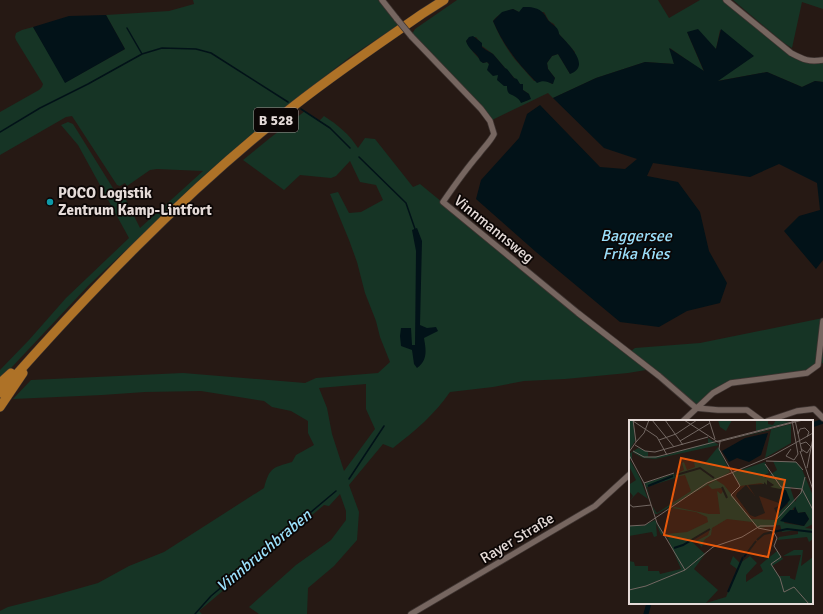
<svg xmlns="http://www.w3.org/2000/svg" width="823" height="614" font-family="Signika,sans-serif">
  <style>
    .green { fill: #163425; fill-rule: evenodd }
    .water { fill: #021218 }
    .lines { fill: none; stroke-linecap: round; stroke-linejoin: round }
    .stream { stroke: #021218; stroke-width: 1.5 }
    .canal { stroke: #021218; stroke-width: 5 }
    .minor-casing { stroke: #3e3431; stroke-width: 7 }
    .trunk-casing { stroke: #3e3431; stroke-width: 10 }
    .minor { stroke: #766660; stroke-width: 5.5 }
    .trunk { stroke: #ae7227; stroke-width: 9 }
    .minor-bridge-casing { stroke: #3e3431; stroke-width: 7; stroke-linecap: butt }
    .minor-bridge { stroke: #766660; stroke-width: 5.5 }
    .culture-dot { fill: #0f9aa8; stroke: #0b0605; stroke-width: 1.5 }
    .labels { text-anchor: middle; dominant-baseline: central; stroke-width: 3.5; stroke-linejoin: round; paint-order: stroke }
    .shield { fill: #0b0605; stroke: #a49b99; stroke-width: 1 }
    .shield-label { font-size: 14px; font-weight: bold; fill: #e5dbd8 }
    .poi-label { font-size: 15px; font-weight: bold; fill: #e5dbd8; stroke: #0b0605; text-anchor: start }
    .street-label { font-size: 15px; fill: #e5dbd8; stroke: #0b0605 }
    .water-label { font-size: 16px; font-style: italic; fill: #9bdffa; stroke: #0b0605 }
    .inset-river { fill: none; stroke: #021218; stroke-width: 2 }
    .inset-road { fill: none; stroke: #726762; stroke-width: 1 }
    .view { fill: #e8590c; fill-opacity: 0.15; stroke: #e8590c; stroke-width: 2 }
    .inset-edge { fill: none; stroke: #e5dbd8; stroke-width: 2 }
  </style>
  <rect width="100%" height="100%" fill="#261914"/>
  <path class="green" d="M193,0H378L398,25L350,57L320,80L265,124L207,173L88,286L11,368L0,379V370L29,340L66,298L129,238L78,145L61,125L68,122L73,124L116,193L121,190L140,228L203,171L157,169L150,170L127,186L125,183L120,186L117,185L72,116L66,117L0,155V112L39,90L42,87L43,84L16,40L15,37L16,33L22,30L33,27L66,82L125,49L106,15L169,11L194,4Z
    M457,0H658L669,18L700,0H726L804,60H823V82L815,81L802,87L767,72L717,81L753,56L720,30L716,49L687,32L704,72L670,48L674,64L645,62L596,78L553,98L548,93L490,121L411,36L415,29ZM513,9L519,12H544L549,21L554,24L559,34L575,52L570,74L558,54L552,56L547,63L548,69L555,78L552,84L546,80L534,81C529,75 524,70 519,64C508,52 499,36 493,21C498,14 504,12 513,9ZM476,37L481,43L482,46L493,54L505,68L520,84L523,90L529,94L528,100L523,102L518,98L487,62L483,63L473,52L466,41L468,39Z
    M733,0H823V9L802,2L792,48L784,43Z
    M305,111L319,121L324,116C338,125 349,134 358,148L365,138L375,139L413,187L420,184L627,354L635,348L700,343L823,318V363L818,365L807,373L731,383L696,408L646,370L628,373L565,379L524,381L493,387L450,392C434,415 416,430 393,448L383,444L349,485L359,512L357,540L334,566L308,588L307,614H259L249,607L296,565L331,540L346,520V511L340,494L329,506L324,505L199,611L202,614H0V611L8,607L52,596L98,583L129,566L164,552L264,488C270,467 272,468 292,462L296,455L314,445L308,433V421L291,411L272,407L264,401L201,391L145,392L102,395L13,399L31,380L183,373L305,383L316,378L378,373L390,362L380,337L376,321L365,293L357,262L349,240L330,194L338,192L349,213L361,212L383,200L376,185L360,182L350,161L336,176L331,178L300,175L284,190L243,160L270,138ZM366,384V409L375,429L344,471L332,434L327,408L319,388Z"/>
  <path class="water" d="M523,7C530,7 539,7 544,14C546,16 547,20 550,22C554,26 559,28 559,34C568,44 592,66 570,74L558,54L552,56L547,63L548,69L555,78L553,84C546,81 543,80 537,83C519,65 503,45 493,21L502,12L513,9L519,12Z
    M106,15L125,49L65,83L33,27L69,16Z
    M698,29L716,49L721,29L754,56L718,81L767,72L802,87L815,81L823,82V260L816,269L784,231L799,216L820,210L817,183L779,164L750,177L653,163L647,176L678,182L700,212L709,251L727,283L720,303L687,311L659,327L620,322L536,252L476,199L481,180L519,138L527,114L540,105L600,167L625,169L637,159L604,148L553,98L596,78L645,62L674,64L669,48L704,71L687,32Z
    M473,36L482,43V47L486,50L493,54L505,68L507,69L514,78L517,79L520,84H523V90L529,94L531,99L521,103C520,101 519,99 517,98C511,93 507,96 507,86H504L497,80L498,75L493,76L487,70L489,64L487,62L483,63L480,61C478,53 468,50 466,41L469,37Z
    M417,228L422,241L420,325L427,328L436,327L438,331L424,338C426,350 428,360 417,368L414,364L412,350L401,346L400,336L401,328H411L412,345H415L416,251L412,230Z"/>
  <g class="lines">
    <path class="stream" d="M127,28L142,54
      M301,109L330,128L350,148
      M0,132L40,108L88,84L142,54L162,48L196,49L211,53L288,102
      M359,157L406,203L415,229
      M349,479L384,426
      M195,614L211,596L336,491"/>
    <path class="canal" d="M812,425L823,421
      M646,614L649,603"/>
    <g class="minor-casing">
      <path id="minor" d="M382,0L397,19
        M726,0L791,53C804,60 809,62 823,60
        M411,36L481,109L490,121L494,134C490,142 484,147 479,154C466,169 454,186 443,202L578,313L659,376L696,408
        M696,408L718,410H747L762,421
        M683,421L713,393L731,383L807,373L818,365L823,321
        M767,421L797,411L814,409L823,418
        M411,614L595,506L630,474"/>
    </g>
    <g class="trunk-casing">
      <path id="trunk" d="M0,383L11,373
        M0,393C88,293 181,196 285,113C328,78 376,46 422,14L444,0
        M0,407L23,373"/>
    </g>
    <use href="#minor" class="minor"/>
    <use href="#trunk" class="trunk"/>
    <g class="minor-bridge-casing">
      <path id="minor-bridge" d="M397,19L411,36"/>
    </g>
    <use href="#minor-bridge" class="minor-bridge"/>
  </g>
  <circle class="culture-dot" cx="50" cy="202" r="4"/>
  <g class="labels">
    <rect class="shield" x="254" y="108" width="44" height="24" rx="3"/>
    <g class="shield-label">
      <text x="276" y="120">B 528</text>
    </g>
    <g class="poi-label">
      <text x="58" y="193">POCO Logistik<tspan x="58" dy="17">Zentrum Kamp-Lintfort</tspan></text>
    </g>
    <g class="street-label">
      <text transform="translate(494 229) rotate(39)">Vinnmannsweg</text>
      <text transform="translate(517 538) rotate(-31)">Rayer Straße</text>
    </g>
    <g class="water-label">
      <text x="636" y="236">Baggersee<tspan x="636" dy="18">Frika Kies</tspan></text>
      <text transform="translate(264 551) rotate(-40)">Vinnbruchbraben</text>
    </g>
  </g>
  <g transform="translate(629 420)">
    <rect width="184" height="184" fill="#261914"/>
    <path d="M0,0H4L6,21L0,31ZM89,0H103L97,11L91,7ZM127,0H139V4L144,5L147,0L162,2L127,11ZM162,4V23L136,38L142,10L104,19ZM79,18L90,25L26,39L14,38L3,32V41L0,34L9,28L19,32V37L38,35L79,23ZM89,27L101,52L28,94H26L23,86L28,93L62,71L56,55L47,57L46,54L55,50L53,43L55,42L58,50L66,47L65,42L76,43ZM0,38L11,58L19,79L9,72L0,81L4,76L0,71L1,64L7,60L0,46ZM144,41L167,42L172,47L184,76V104L176,108L184,109V119L180,122L178,117L148,120L150,117L169,114V110L153,112L151,105L129,108L123,102L98,99L83,108L82,115L75,120L73,127L67,121L79,115L81,109L61,120L76,134L65,149L89,170L77,183L97,177L108,149L101,144L104,136L111,143L121,136L128,143L117,155V162L134,151L131,145L148,131L154,139L143,146L150,156H161V158L166,160L172,135L154,136L165,130H174L172,146L184,137V184H0V141L5,142L6,146H19V151H30L31,154L52,149L37,114L58,112L79,102L78,97L67,92L43,88L46,87L80,94H91L88,71L92,74L94,71L92,68L83,69L78,64L87,60L95,65L122,99L147,100L148,94L159,84L155,71L140,67L145,65L141,63L139,66L132,63L111,66L103,53L136,42L140,53L135,55L136,58L148,50ZM161,67L173,69L166,82ZM165,87L169,93L176,92L180,99L175,106L155,103ZM45,54L46,58L18,67L23,85L16,63ZM26,100L34,114L32,115L27,103L28,116L25,117L23,112L0,116V106H14Z" fill="#163425" fill-rule="evenodd"/>
    <path d="M139,13L132,35L120,42L108,38L100,42L93,31L116,18ZM138,60L145,65L141,67L157,70L161,80L148,94L145,88L150,86V83L130,76L136,93L126,97L121,95L107,76L108,73L117,65L126,76L119,65L135,64V62L138,65ZM166,86L169,93L176,92L180,99L175,106L151,101L161,90H165Z" fill="#021218"/>
    <path class="inset-river" d="M47,55L71,48L85,58M19,66L44,56M93,67L98,78M128,120L135,114L158,109L184,112M45,128L54,125L81,109M115,137L127,121M99,172L114,137"/>
    <path class="inset-road" d="M23,0L45,27M36,0L54,25M55,0L89,22L174,0M80,0L86,19M166,0L173,32M4,1L28,17L38,35M169,14L171,9L176,8L180,12L178,17M30,20L47,14L68,0M51,21L81,3M7,22L15,13L20,0M91,22L90,29L111,66L102,75L129,108M171,24L177,22L182,27L178,33L172,29M6,25L16,31L26,32L79,17M162,29L157,36L165,40L169,34L163,0M4,31L15,37H27L171,0M171,31L184,70M0,32L7,22L4,0M0,35L15,63L28,103L56,150M137,41L167,42L174,50M136,44L152,67L173,69L184,90M178,48L184,18M15,63L45,53M0,84L4,87L22,85M0,106L16,105L78,63L143,36L184,13M129,108L144,111L148,118L145,126L152,137L142,144L151,158L155,172L165,167L180,184M0,170L17,166L56,150L84,127L113,117L131,106H145L147,100L172,73L176,57"/>
    <path class="view" d="M52,38L156,60L139,137L35,115Z"/>
    <rect width="184" height="184" class="inset-edge"/>
  </g>
</svg>
